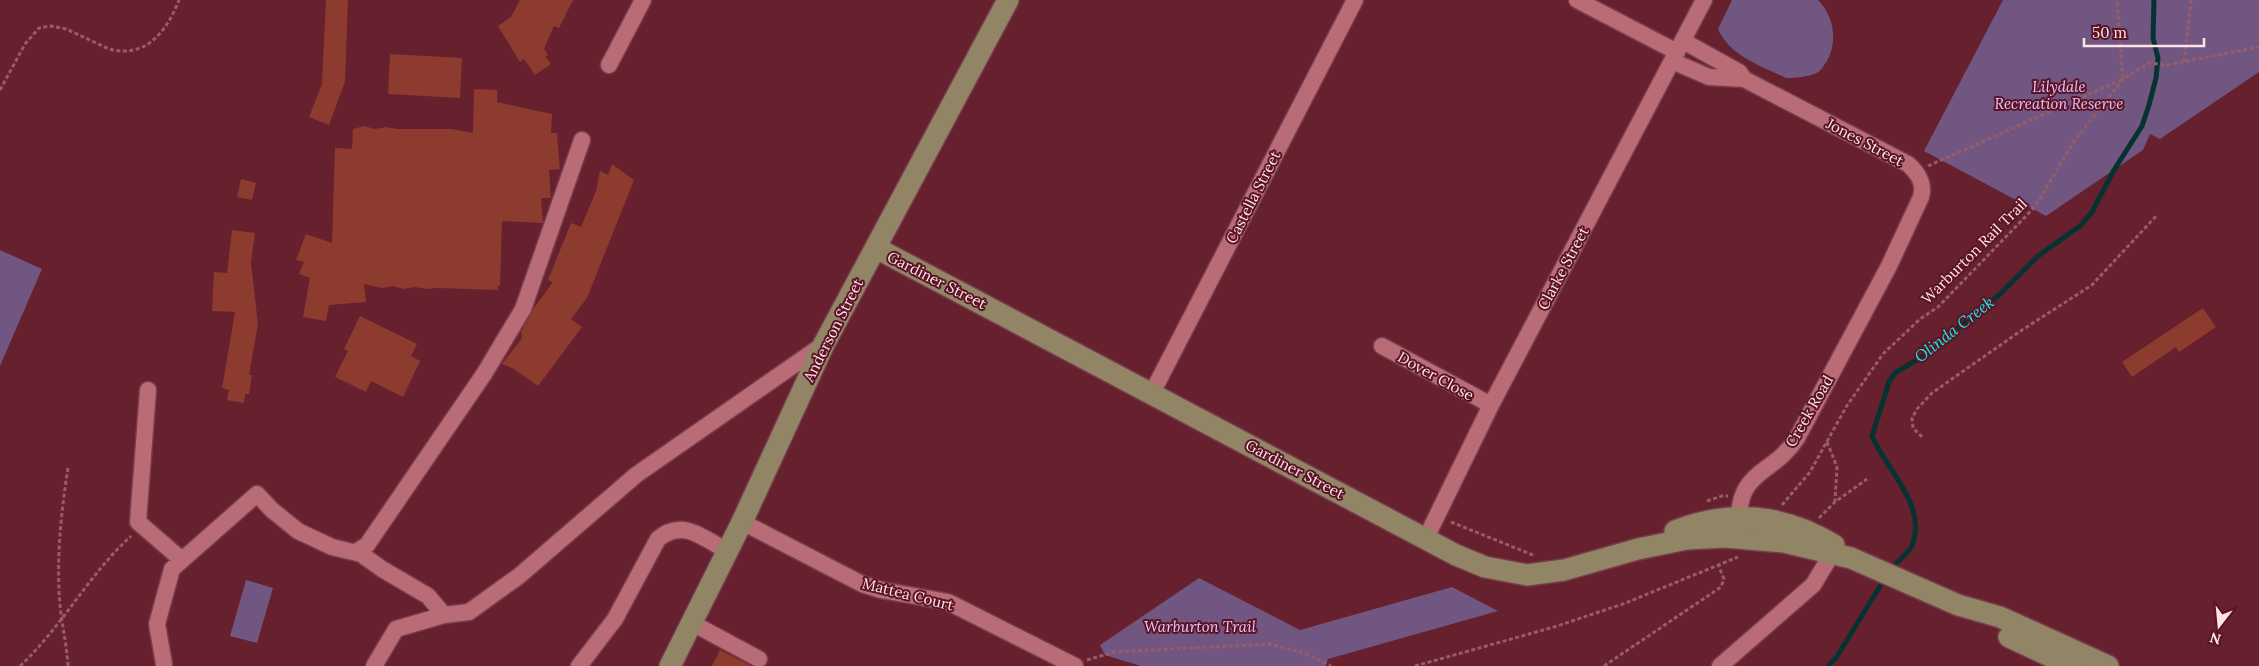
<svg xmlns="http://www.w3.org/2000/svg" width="2259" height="666" font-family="Lora,serif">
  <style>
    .green { fill: #705681 }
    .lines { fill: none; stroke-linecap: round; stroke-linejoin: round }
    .stream { stroke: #063331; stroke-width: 5 }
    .building { fill: #8d3b2e }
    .minor-casing { stroke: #773c4c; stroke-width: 19 }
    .major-casing { stroke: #773c4c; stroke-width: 24 }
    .path { stroke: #965d68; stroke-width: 3; stroke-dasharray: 4 2.5; stroke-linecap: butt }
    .minor { stroke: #b96b76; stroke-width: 16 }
    .major { stroke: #918566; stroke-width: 21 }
    .labels { text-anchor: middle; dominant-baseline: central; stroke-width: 4; stroke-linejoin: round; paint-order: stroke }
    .park-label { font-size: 15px; font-style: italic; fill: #e6c3fd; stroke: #5a1425 }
    .street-label { font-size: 15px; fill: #ffe3e6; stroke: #5a1425 }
    .water-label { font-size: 16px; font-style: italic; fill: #17ece6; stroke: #5a1425 }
  </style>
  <rect width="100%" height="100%" fill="#66202e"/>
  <path class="green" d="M1732,0H1818C1834,16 1838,41 1827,61C1824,65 1821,71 1817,73C1808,77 1796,78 1786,78C1761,66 1730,56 1718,29Z
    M2003,0H2259V72L2160,139L2150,134L2143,150L2046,216L1924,151Z
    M0,250L42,269L0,366Z
    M1199,578L1300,630L1452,587L1498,611L1328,659L1325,666H1141L1105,655L1100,645Z
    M246,580L273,588L257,643L230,636Z"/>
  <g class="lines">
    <path class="stream" d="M1891,569C1897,561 1909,553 1912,546C1928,505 1886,470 1872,436L1889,382L1895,373L1925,355L1999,295L2038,256L2080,226L2092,212L2114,170L2142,126L2149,105L2156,78L2158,58L2153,38L2154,0
      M1828,666L1836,658L1885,578"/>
  </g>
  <path class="building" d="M326,0H348L345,82L329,125L309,117L322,84Z
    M520,0H573L559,28L554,26L544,49L548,55L545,56L551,64L535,75L524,59L520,62L498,26L511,17Z
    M390,54L462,58L460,98L388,94Z
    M474,89L497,90V102L552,114L551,133H557L560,169L549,170L551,198H541L543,223L502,221L500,286H498V290L437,288L426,289L415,287L403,289L393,286L382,288L364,284L366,302L329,305L326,321L303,317L310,278L299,274L304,262L296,260L306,234L332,243L335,148L352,149L353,129L364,126L375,129L386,127L397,129H452L473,133Z
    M612,164L634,180L587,298L571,319L582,327L538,386L514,369L502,364L522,338L521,332L533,309L553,282L548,280L571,223L581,227L596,191L600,171L608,175Z
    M241,179L256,183L252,200L237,197Z
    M232,230L255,233L251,263L258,324L249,375H252L249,394H245L244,403L227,400L229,390L222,388L235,312L212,311L214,272L227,273Z
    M2203,308L2216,327L2179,352L2176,347L2132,377L2122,362Z
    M360,316L417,344L411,356L420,361L403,397L371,381L366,392L335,377L348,351L344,349Z
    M720,650L751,666H712Z"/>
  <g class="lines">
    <g class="minor-casing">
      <path id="minor" d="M1577,0L1677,52
        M1683,41L1739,72L1744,79
        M1672,61L1709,77L1744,79L1908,164C1918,173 1925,183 1921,197L1889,266L1797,438C1772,477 1736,468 1739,528
        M609,65L643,0
        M1382,346L1491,405
        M148,390L138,522L182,560
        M1152,393L1355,0
        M742,522L862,584L881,590L948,602L1075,666
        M1426,538L1491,405L1704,0
        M356,552L367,545L484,374L523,309L582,140
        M692,623L759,659
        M164,664L157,624L172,569L257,494L272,510L298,531L332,547L361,554L382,569L428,596L444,615
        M374,666L396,629L444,615L469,612L519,576L636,475L824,344
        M579,666L615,619L658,539C683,518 703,538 727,551
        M1720,666L1813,585L1833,552"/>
    </g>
    <g class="major-casing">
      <path id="major" d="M876,248L1456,555L1485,567L1527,575L1564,570L1638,549L1687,539L1725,537L1784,542L1851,558L1958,605L2000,617L2108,666
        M1675,531C1731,509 1783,514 1834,545
        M2009,637L2071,666
        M670,666L742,522L824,344L1008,0"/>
    </g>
    <path class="path" d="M2184,62L2191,0
      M0,90L25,44L39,28L51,26L66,29L109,49C146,59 167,31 179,0
      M1928,166L2123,79L2117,0
      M1922,437L1913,428L1912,418L1917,409L1932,393L2019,332L2092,285L2157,215
      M1827,442L1837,467L1835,501
      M68,468C61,513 56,560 60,605C62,626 67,646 68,666
      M1707,501L1722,496H1728
      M1782,505L1810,472L1846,407L1883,354L1920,319L1938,307L2028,214L2036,205L2075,140L2123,79L2149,63L2167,65L2259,47
      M1819,518L1835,502L1867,479
      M1451,522L1533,555
      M1087,660L1114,652L1270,644L1306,654L1331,666
      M20,666C62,627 89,574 131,536
      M1415,666L1554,627L1623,604L1738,557
      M1604,666L1721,587L1724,579L1718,564"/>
    <use href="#minor" class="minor"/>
    <use href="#major" class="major"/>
  </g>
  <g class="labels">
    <g class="park-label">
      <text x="2059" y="86">Lilydale<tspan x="2059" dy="17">Recreation Reserve</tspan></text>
      <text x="1200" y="626">Warburton Trail</text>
    </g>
    <g class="street-label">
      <text transform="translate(1865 142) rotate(28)">Jones Street</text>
      <text transform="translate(1253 197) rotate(-63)">Castella Street</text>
      <text transform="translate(1974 251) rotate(-45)">Warburton Rail Trail</text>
      <text transform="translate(1563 268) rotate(-62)">Clarke Street</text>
      <text transform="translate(937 280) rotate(27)">Gardiner Street</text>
      <text transform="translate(833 330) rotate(-63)">Anderson Street</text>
      <text transform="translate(1436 376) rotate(29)">Dover Close</text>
      <text transform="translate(1809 411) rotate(-60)">Creek Road</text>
      <text transform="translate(1295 469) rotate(28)">Gardiner Street</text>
      <text transform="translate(908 594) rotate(14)">Mattea Court</text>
    </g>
    <g class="water-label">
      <text transform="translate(1954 329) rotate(-38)">Olinda Creek</text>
    </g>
  </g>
  <g transform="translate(2219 626) rotate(196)" stroke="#5a1425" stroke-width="4" paint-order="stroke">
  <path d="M0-4L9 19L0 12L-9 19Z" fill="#ffe3e6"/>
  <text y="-8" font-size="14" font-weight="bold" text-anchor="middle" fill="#ffe3e6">N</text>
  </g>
  <path d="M2084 38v8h120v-8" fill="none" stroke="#ffe3e6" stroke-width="2.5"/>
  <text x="2092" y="38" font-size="15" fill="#ffe3e6" stroke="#5a1425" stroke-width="4" paint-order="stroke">50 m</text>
</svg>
